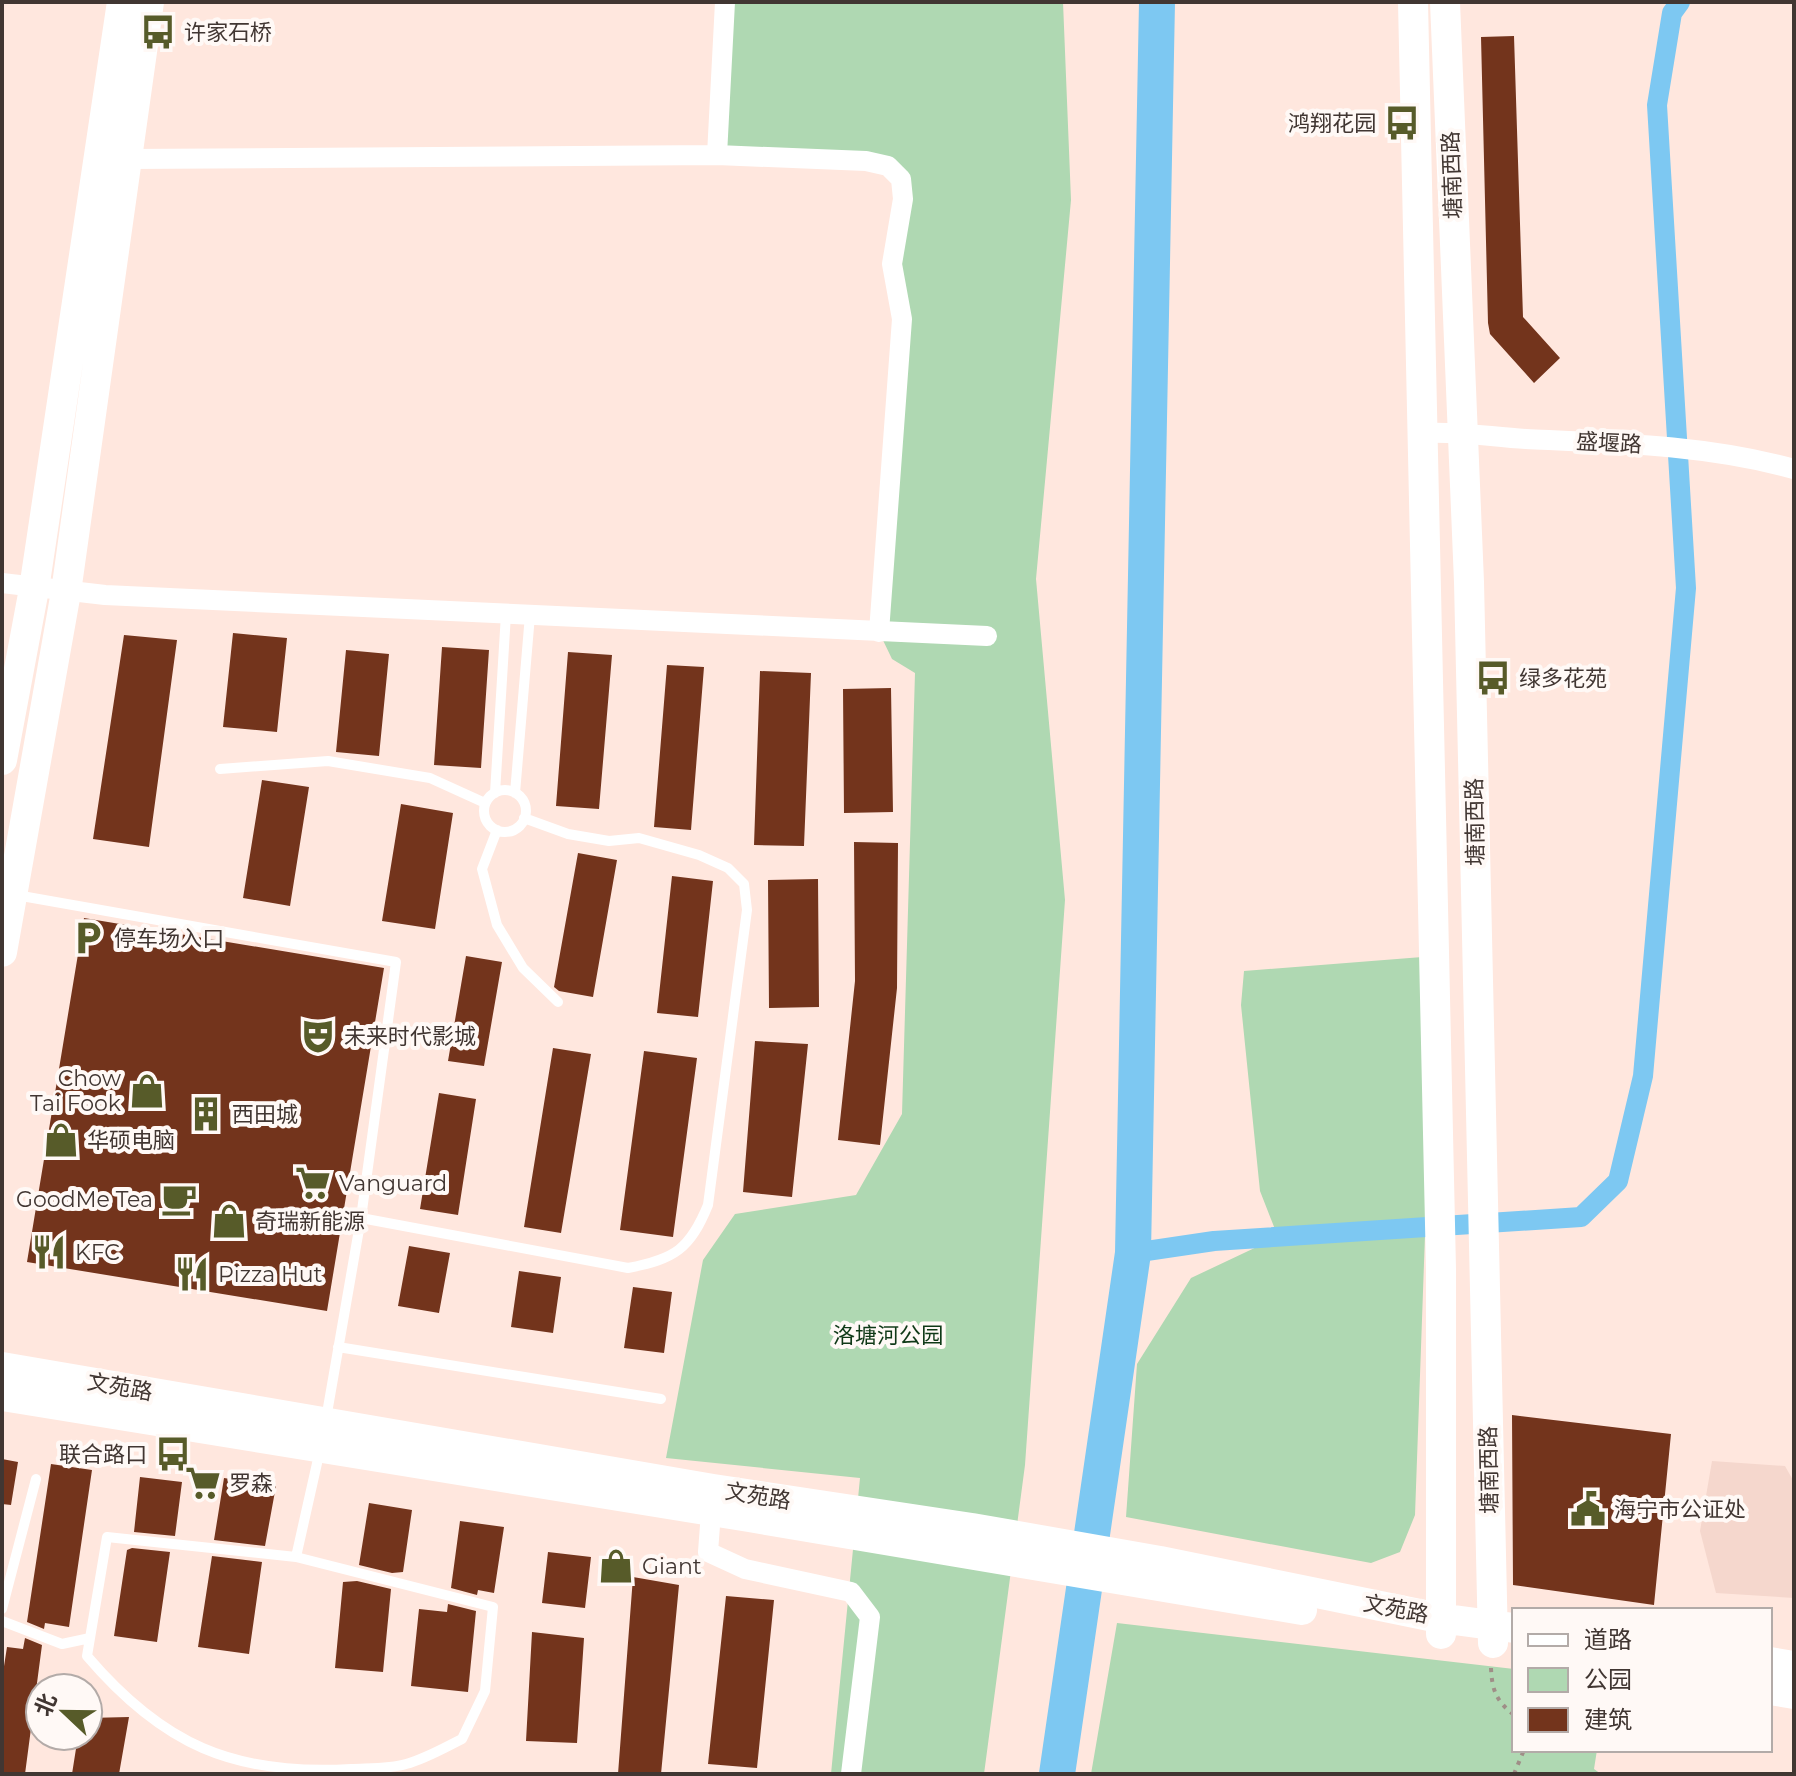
<svg xmlns="http://www.w3.org/2000/svg" width="1796" height="1776" font-family="Montserrat,'Noto Sans SC',sans-serif">
  <style>
    .built { fill: #f5d7cd }
    .green { fill: #afd8b2 }
    .lines { fill: none; stroke-linecap: round; stroke-linejoin: round }
    .canal { stroke: #7dc8f2; stroke-width: 20 }
    .river { stroke: #7dc8f2; stroke-width: 36 }
    .building { fill: #73341c }
    .path { stroke: #9f8e87; stroke-width: 4; stroke-dasharray: 4 6; stroke-linecap: butt }
    .service { stroke: #fff; stroke-width: 10 }
    .minor { stroke: #fff; stroke-width: 20 }
    .secondary { stroke: #fff; stroke-width: 30 }
    .labels { text-anchor: middle; dominant-baseline: central; stroke-width: 8; stroke-linejoin: round; paint-order: stroke }
    .poi-label { font-size: 22px; fill: #413632; stroke: #fff9f6; text-anchor: start }
    .street-label { font-size: 22px; fill: #413632; stroke: #fff9f6 }
    .park-label { font-size: 22px; fill: #0f3917; stroke: #fff9f6 }
  </style>
  <rect width="100%" height="100%" fill="#ffe7de"/>
  <path class="built" d="M1712,1461L1785,1466L1794,1482V1598L1716,1593L1700,1531Z"/>
  <path class="green" d="M725,2H1063L1071,200L1036,579L1065,900L1025,1465L984,1774H831L860,1478L666,1458L703,1260L735,1214L856,1195L902,1114L915,673L892,659L879,632L902,319L892,264L903,199L888,166L717,155Z
    M1435,956L1415,1515L1400,1552L1371,1563L1126,1517L1137,1364L1191,1278L1278,1237L1260,1191L1241,1005L1244,971Z
    M1117,1623L1514,1669V1750H1597L1594,1769L1601,1774H1091Z"/>
  <g class="lines">
    <path class="canal" d="M1133,1253L1214,1241L1581,1217L1618,1181L1643,1076L1686,588L1657,105L1672,13L1680,2"/>
    <path class="river" d="M1057,1774L1133,1253L1157,2"/>
  </g>
  <path class="building" d="M1514,36L1523,317L1560,358L1534,383L1490,334L1488,323L1481,37Z
    M233,633L287,638L277,732L223,727Z
    M124,635L177,640L149,847L93,839Z
    M442,647L489,650L481,768L434,765Z
    M346,650L389,654L379,756L336,752Z
    M568,652L612,655L599,809L556,806Z
    M667,665L704,667L691,830L654,827Z
    M760,671L811,673L804,846L754,845Z
    M891,688L893,812L844,813L843,689Z
    M262,780L309,787L290,906L243,898Z
    M401,804L453,813L435,929L382,921Z
    M854,842L898,843L897,988L880,1145L838,1140L855,981Z
    M578,853L617,860L593,997L559,991L554,987Z
    M672,876L713,881L698,1017L657,1013Z
    M818,879L819,1007L769,1008L768,880Z
    M84,918L384,968L327,1311L27,1262Z
    M466,956L502,962L484,1066L448,1061Z
    M755,1041L808,1044L792,1197L743,1192Z
    M553,1048L591,1054L561,1233L524,1227Z
    M644,1051L697,1058L673,1237L620,1230Z
    M439,1093L476,1099L458,1215L420,1209Z
    M409,1246L450,1253L439,1313L398,1306Z
    M519,1271L561,1277L553,1333L511,1327Z
    M633,1287L672,1292L664,1353L624,1348Z
    M1512,1415L1671,1434L1654,1605L1513,1585Z
    M2,1459L18,1462L11,1505L2,1504Z
    M51,1464L92,1470L69,1627L45,1623L44,1629L27,1622Z
    M140,1477L182,1482L175,1536L134,1532Z
    M224,1478L276,1486L265,1546L214,1540Z
    M369,1503L412,1510L403,1572L392,1573L359,1565Z
    M460,1521L504,1527L494,1593L478,1590L477,1595L451,1588Z
    M132,1548L170,1552L157,1642L114,1636L127,1550Z
    M548,1552L591,1557L585,1608L542,1603Z
    M212,1556L262,1562L249,1654L198,1647Z
    M633,1577L679,1585L661,1774H618Z
    M357,1581L391,1589L383,1672L335,1668L343,1582Z
    M726,1596L774,1600L757,1768L708,1764Z
    M448,1604L476,1611L468,1692L411,1686L419,1609L447,1612Z
    M532,1632L584,1638L577,1743L526,1741Z
    M25,1638L42,1645L25,1774H2V1679L7,1647L23,1649Z
    M129,1717L119,1774H72L78,1736H88V1718Z"/>
  <g class="lines">
    <path class="path" d="M1491,1668C1492,1690 1496,1701 1514,1715
      M1514,1774L1524,1750"/>
    <path class="service" d="M220,769L328,761L430,778L485,803
      M484 811a21 21 0 1 1 42 0a21 21 0 1 1-42 0Z
      M495,793L506,614
      M515,793L530,615
      M497,830L482,869L497,925L523,968L558,1002
      M16,895L396,962L361,1218L326,1419
      M361,1218L628,1268C675,1259 690,1249 708,1205L747,910L744,884L728,868L699,855L639,838L609,841L568,834L524,818
      M338,1347L661,1399
      M107,1537L296,1557L493,1607L485,1691L462,1739C444,1748 425,1759 406,1764C390,1769 368,1768 351,1769C233,1776 162,1744 87,1656Z
      M296,1557L320,1450
      M2,1609L36,1479
      M2,1621L62,1644L90,1638"/>
    <path class="minor" d="M717,155L725,2
      M127,159L717,155L866,161L888,166L901,179L903,199L892,264L902,319L879,632
      M1423,433C1459,431 1491,437 1526,439C1616,443 1707,445 1794,469
      M2,583L105,595L987,636
      M712,1499L708,1552L745,1569L851,1592L870,1617L851,1774"/>
    <path class="secondary" d="M1413,2L1441,1269V1634
      M1445,2L1469,582L1493,1643
      M2,760L34,589L122,2
      M2,952L66,592L149,2
      M2,1367L713,1489L972,1528L1160,1561L1439,1618L1514,1628
      M2,1396C436,1465 869,1536 1302,1610
      M1770,1662L1794,1666
      M1770,1690L1794,1694"/>
  </g>
  <defs>
    <g id="bus-bare" transform="scale(2.76)"><path d="M-5-6H5V4H4V6H2V4H-2V6H-4V4H-5ZM-3.5-4V0h7V-4ZM-3.5 1.2v1.5H-2V1.2ZM2 1.2v1.5H3.5V1.2Z" fill="#575b29" stroke="#fff9f6" stroke-width="2.5" paint-order="stroke"/></g>
    <g id="parking-bare" transform="scale(2.76)"><path d="M-3.5-5.5H1a3.5 3.5 0 0 1 0 7H-1V5.5H-3.5ZM-1-3.4V-.6H.8a1.4 1.4 0 0 0 0-2.8Z" fill="#575b29" stroke="#fff9f6" stroke-width="2.5" paint-order="stroke"/></g>
    <g id="theatre-bare" transform="scale(2.76)"><path d="M-5-5.5Q0-4 5-5.5V0Q5 5 0 6Q-5 5-5 0ZM-3.3-2.5H-1v1.5H-3.3ZM1-2.5H3.3v1.5H1ZM-2.8 1Q0 5.5 2.8 1Z" fill="#575b29" stroke="#fff9f6" stroke-width="2.5" paint-order="stroke"/></g>
    <g id="shop-bare" transform="scale(2.76)"><path d="M-5-2.5h2.3a2.7 3.5 0 0 1 5.4 0H5L5.5 6h-11ZM-1.5-2.5h3a1.5 2.3 0 0 0-3 0Z" fill="#575b29" stroke="#fff9f6" stroke-width="2.5" paint-order="stroke"/></g>
    <g id="building-bare" transform="scale(2.76)"><path d="M-4-6H4V6H1V3H-1V6H-4ZM-2.5-4.3h1.7v1.8h-1.7ZM.8-4.3h1.7v1.8H.8ZM-2.5-1h1.7V.8h-1.7ZM.8-1h1.7V.8H.8Z" fill="#575b29" stroke="#fff9f6" stroke-width="2.5" paint-order="stroke"/></g>
    <g id="supermarket-bare" transform="scale(2.76)"><path d="M-6-5.5h2.5l.6 2H6L4.5 2H-2.5L-4.4-4H-6ZM-1.5 3.2a1.3 1.3 0 1 0 .1 0ZM3 3.2a1.3 1.3 0 1 0 .1 0Z" fill="#575b29" stroke="#fff9f6" stroke-width="2.5" paint-order="stroke"/></g>
    <g id="cafe-bare" transform="scale(2.76)"><path d="M-5.5-4.5H6V0H3Q3 3.5 0 3.5H-2.5Q-5.5 3.5-5.5 0ZM3-3.2v2h1.7v-2ZM-6 4.5H4V6H-6Z" fill="#575b29" stroke="#fff9f6" stroke-width="2.5" paint-order="stroke"/></g>
    <g id="restaurant-bare" transform="scale(2.76)"><path d="M-5-6h1v4h1v-4h1v4h1v-4h1v5L-1.5 .5V6h-2V.5L-5-1ZM5-6V6H3V1.5H1.5Q1.5-4 5-6Z" fill="#575b29" stroke="#fff9f6" stroke-width="2.5" paint-order="stroke"/></g>
    <g id="civic-bare" transform="scale(2.76)"><path d="M-.6-6.5H3V-4.5H.6V-3L4-1V1h2V6H-6V1h2V-1L-.6-3ZM-1.2 2.5V6h2.4V2.5Z" fill="#575b29" stroke="#fff9f6" stroke-width="2.5" paint-order="stroke"/></g>
  </defs>
  <g fill-rule="evenodd">
    <use href="#bus-bare" x="158" y="32"/>
    <use href="#bus-bare" x="1402" y="123"/>
    <use href="#bus-bare" x="1493" y="678"/>
    <use href="#parking-bare" x="88" y="938"/>
    <use href="#theatre-bare" x="318" y="1036"/>
    <use href="#shop-bare" x="147" y="1091"/>
    <use href="#building-bare" x="206" y="1114"/>
    <use href="#shop-bare" x="61" y="1140"/>
    <use href="#supermarket-bare" x="313" y="1183"/>
    <use href="#cafe-bare" x="179" y="1199"/>
    <use href="#shop-bare" x="229" y="1221"/>
    <use href="#restaurant-bare" x="49" y="1252"/>
    <use href="#restaurant-bare" x="192" y="1274"/>
    <use href="#bus-bare" x="173" y="1454"/>
    <use href="#supermarket-bare" x="203" y="1483"/>
    <use href="#civic-bare" x="1588" y="1509"/>
    <use href="#shop-bare" x="616" y="1566"/>
  </g>
  <g class="labels">
    <g class="poi-label">
      <text x="184" y="32">许家石桥</text>
      <text x="1376" y="123" text-anchor="end">鸿翔花园</text>
      <text x="1519" y="678">绿多花苑</text>
      <text x="114" y="938">停车场入口</text>
      <text x="344" y="1036">未来时代影城</text>
      <text x="121" y="1078" text-anchor="end">Chow<tspan x="121" dy="25">Tai Fook</tspan></text>
      <text x="232" y="1114">西田城</text>
      <text x="87" y="1140">华硕电脑</text>
      <text x="339" y="1183">Vanguard</text>
      <text x="153" y="1199" text-anchor="end">GoodMe Tea</text>
      <text x="255" y="1221">奇瑞新能源</text>
      <text x="75" y="1252">KFC</text>
      <text x="218" y="1274">Pizza Hut</text>
      <text x="147" y="1454" text-anchor="end">联合路口</text>
      <text x="229" y="1483">罗森</text>
      <text x="1614" y="1509">海宁市公证处</text>
      <text x="642" y="1566">Giant</text>
    </g>
    <g class="street-label">
      <text transform="translate(1452 175) rotate(-92)">塘南西路</text>
      <text transform="translate(1609 443) rotate(3)">盛堰路</text>
      <text transform="translate(1475 822) rotate(-91)">塘南西路</text>
      <text transform="translate(120 1387) rotate(10)">文苑路</text>
      <text transform="translate(1489 1470) rotate(-91)">塘南西路</text>
      <text transform="translate(758 1496) rotate(9)">文苑路</text>
      <text transform="translate(1396 1609) rotate(11)">文苑路</text>
    </g>
    <g class="park-label">
      <text x="888" y="1335">洛塘河公园</text>
    </g>
  </g>
  <rect width="1796" height="1776" fill="none" stroke="#413632" stroke-width="8"/>
  <rect x="1512" y="1608" width="260" height="144" fill="#fff9f6" stroke="#b3aba8" stroke-width="2"/>
  <rect x="1528" y="1634" width="40" height="12" fill="#ffffff" stroke="#b3aba8" stroke-width="2"/>
  <text x="1584" y="1648" font-size="24" fill="#413632">道路</text>
  <rect x="1528" y="1668" width="40" height="24" fill="#afd8b2" stroke="#b3aba8" stroke-width="2"/>
  <text x="1584" y="1688" font-size="24" fill="#413632">公园</text>
  <rect x="1528" y="1708" width="40" height="24" fill="#73341c" stroke="#b3aba8" stroke-width="2"/>
  <text x="1584" y="1728" font-size="24" fill="#413632">建筑</text>
  <g transform="translate(64 1712) rotate(292)"><circle r="38" fill="#fff9f6" stroke="#b3aba8" stroke-width="2"/>
  <path d="M0-6L14 30L0 20L-14 30Z" fill="#575b29"/>
  <text y="-12" font-size="22" font-weight="bold" text-anchor="middle" fill="#413632">北</text>
  </g>
</svg>
